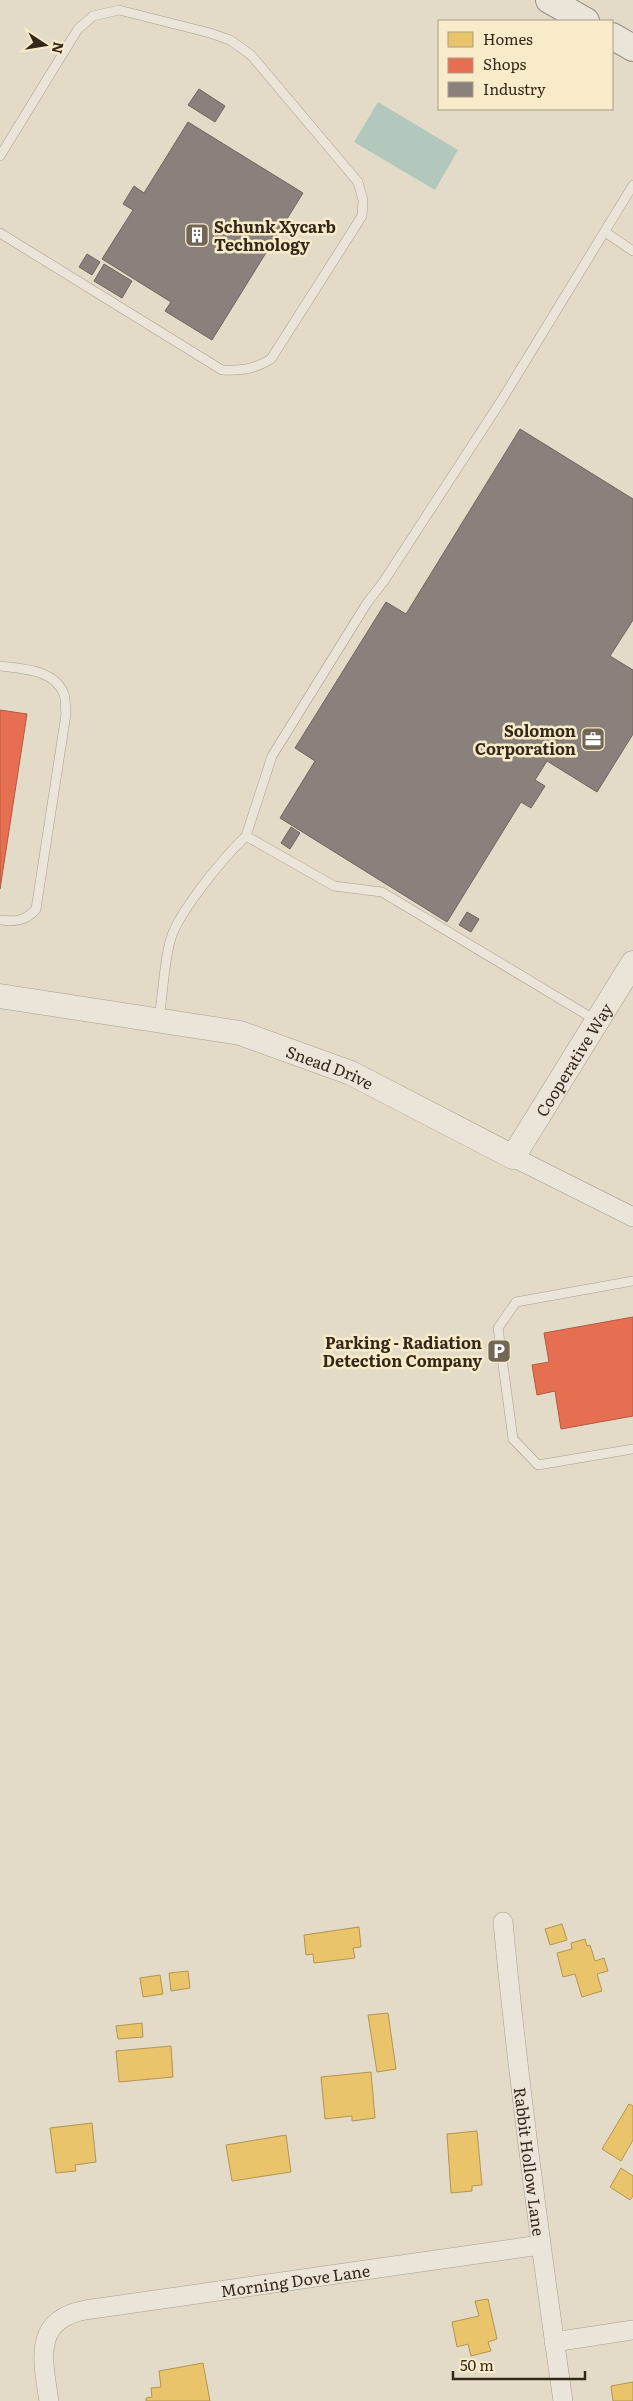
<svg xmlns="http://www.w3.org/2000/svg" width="633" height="2401" font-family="Literata,serif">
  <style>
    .water { fill: #b3c8bc }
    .homes { fill: #e9c46a; stroke: #b39552 }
    .shops { fill: #e76f51; stroke: #b25a40 }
    .industry { fill: #8a817c; stroke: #70665f }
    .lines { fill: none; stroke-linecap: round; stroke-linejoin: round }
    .service-casing { stroke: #a79f91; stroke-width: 10 }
    .minor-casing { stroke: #a79f91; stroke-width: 20 }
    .tertiary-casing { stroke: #a79f91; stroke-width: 25 }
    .secondary-casing { stroke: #978f81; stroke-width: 28 }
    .service { stroke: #ebe5d9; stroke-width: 9 }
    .minor { stroke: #ebe5d9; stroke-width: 19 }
    .tertiary { stroke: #ebe5d9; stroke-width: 24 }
    .secondary { stroke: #ebe5d9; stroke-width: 26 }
    .labels { text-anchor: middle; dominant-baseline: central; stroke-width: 5; stroke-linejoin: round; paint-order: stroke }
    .poi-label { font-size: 16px; font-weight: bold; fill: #35281a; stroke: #f7ebca; text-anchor: end }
    .street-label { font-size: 16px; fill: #35281a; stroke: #f7ebca }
  </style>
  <rect width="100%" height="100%" fill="#e3dbc7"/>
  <path class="water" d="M378,102L458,150L435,190L354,142Z"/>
  <path class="homes" d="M562,1924L567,1940L550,1945L545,1929Z
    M359,1927L361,1947L353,1948L355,1958L314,1963L313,1954L306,1955L304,1935Z
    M585,1939L587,1946L590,1945L595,1961L604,1958L608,1971L597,1974L602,1991L582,1997L575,1974L563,1977L557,1953L572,1949L571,1943Z
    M188,1971L190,1988L171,1991L169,1973Z
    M160,1975L163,1994L143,1997L140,1978Z
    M388,2013L396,2069L377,2072L368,2015Z
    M142,2023L143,2037L118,2039L116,2026Z
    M171,2046L173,2077L119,2082L116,2051Z
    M371,2072L375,2118L352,2121V2116L325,2119L321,2077Z
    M629,2104L633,2106V2140L621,2161L602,2149Z
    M92,2123L96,2162L75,2165L76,2171L56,2173L50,2128Z
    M477,2131L482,2185L472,2186V2191L451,2193L447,2134Z
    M286,2135L291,2172L232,2181L226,2145Z
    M621,2168L633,2176V2196L630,2200L610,2187Z
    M488,2299L497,2339L488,2342L491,2351L471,2356L468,2344L457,2347L452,2322L479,2316L475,2301Z
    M203,2363L210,2401H146V2398L152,2397L151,2388L161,2387L159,2371Z
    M633,2382V2401H613L611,2386Z"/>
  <path class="shops" d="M0,710L27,714L0,889Z
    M633,1317V1416L561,1429L555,1391L537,1395L532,1365L549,1362L544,1333Z"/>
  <path class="industry" d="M199,89L225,106L215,122L188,105Z
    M188,122L303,193L212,340L165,311L171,302L102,259L133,210L123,204L134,186L144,193Z
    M87,254L100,262L92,275L79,267Z
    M104,264L132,281L122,298L94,281Z
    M520,429L633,499V620L610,656L633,670V734L597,792L547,761L535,780L545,786L531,808L521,802L447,922L280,818L315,761L295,748L386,602L406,614Z
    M291,827L300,833L290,849L281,843Z
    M467,912L479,919L471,932L459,925Z"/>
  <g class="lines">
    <g class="service-casing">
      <path id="service" d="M0,156L78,29L93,16L119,10L210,33L230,40L251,55L358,182L363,200L362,216L271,359C255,369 241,371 222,370L0,233
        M605,232L633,251
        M0,666C22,669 54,669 64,694C66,700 65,708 66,714L36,909C26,921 15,922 0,920
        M246,836L272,756L367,603L384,581L501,401L633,185
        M159,1018C163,995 164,960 171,938C180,910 225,856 246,836L334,886L382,892L597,1021
        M633,1281L516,1302L498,1328L513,1439L538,1465L633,1449"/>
    </g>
    <g class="minor-casing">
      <g id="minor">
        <path d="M513,1157L633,1217"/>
        <path id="s1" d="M503,1922C518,2082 540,2242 563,2401"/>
        <path d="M554,2342L633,2330"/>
        <path id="s2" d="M49,2401C43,2361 32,2320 85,2310L540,2245"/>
      </g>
    </g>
    <g class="tertiary-casing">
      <g id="tertiary">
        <path id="s3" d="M0,996L240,1033L351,1073L513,1157L633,963"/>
      </g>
    </g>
    <g class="secondary-casing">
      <path id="secondary" d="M549,0L586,21
        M612,36L633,48"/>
    </g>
    <use href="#service" class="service"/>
    <use href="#minor" class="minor"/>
    <use href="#tertiary" class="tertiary"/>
    <use href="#secondary" class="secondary"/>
  </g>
  <defs>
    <g id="building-square" transform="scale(1.25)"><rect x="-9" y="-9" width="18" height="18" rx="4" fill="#726757" stroke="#f7ebca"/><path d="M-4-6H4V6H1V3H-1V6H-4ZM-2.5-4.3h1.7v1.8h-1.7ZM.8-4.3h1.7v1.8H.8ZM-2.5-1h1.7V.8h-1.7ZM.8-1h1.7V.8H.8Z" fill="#fff"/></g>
    <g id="office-square" transform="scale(1.25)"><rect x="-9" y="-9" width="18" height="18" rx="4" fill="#726757" stroke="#f7ebca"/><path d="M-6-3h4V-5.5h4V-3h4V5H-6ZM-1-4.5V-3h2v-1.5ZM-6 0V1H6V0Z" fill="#fff"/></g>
    <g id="parking-square" transform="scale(1.25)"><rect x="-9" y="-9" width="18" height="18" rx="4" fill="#726757" stroke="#f7ebca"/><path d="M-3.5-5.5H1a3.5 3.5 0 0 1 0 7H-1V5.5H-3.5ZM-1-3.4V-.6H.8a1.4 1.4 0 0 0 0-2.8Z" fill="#fff"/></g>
  </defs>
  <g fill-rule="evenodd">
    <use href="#building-square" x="197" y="235"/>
    <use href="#office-square" x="593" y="739"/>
    <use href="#parking-square" x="499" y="1351"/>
  </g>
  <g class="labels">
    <g class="poi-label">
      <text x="214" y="226" text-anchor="start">Schunk Xycarb<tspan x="214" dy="18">Technology</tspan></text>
      <text x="576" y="730">Solomon<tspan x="576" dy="18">Corporation</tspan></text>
      <text x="482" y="1342">Parking - Radiation<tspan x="482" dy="18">Detection Company</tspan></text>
    </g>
    <g class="street-label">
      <text stroke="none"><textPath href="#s3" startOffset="658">Cooperative Way</textPath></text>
      <text stroke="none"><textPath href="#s3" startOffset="339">Snead Drive</textPath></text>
      <text stroke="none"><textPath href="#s1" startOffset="241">Rabbit Hollow Lane</textPath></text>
      <text stroke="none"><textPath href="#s2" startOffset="326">Morning Dove Lane</textPath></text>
    </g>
  </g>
  <rect x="438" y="20" width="175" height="90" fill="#f7ebca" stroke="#a99d84"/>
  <rect x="448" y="32" width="25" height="15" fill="#e9c46a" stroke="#a99d84"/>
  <text x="483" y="45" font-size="15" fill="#35281a">Homes</text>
  <rect x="448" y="58" width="25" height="15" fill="#e76f51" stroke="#a99d84"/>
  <text x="483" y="70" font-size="15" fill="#35281a">Shops</text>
  <rect x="448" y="82" width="25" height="15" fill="#8a817c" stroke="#a99d84"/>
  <text x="483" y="95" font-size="15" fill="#35281a">Industry</text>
  <g transform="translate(45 45) rotate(102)" stroke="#f7ebca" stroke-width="4" paint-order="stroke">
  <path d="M0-4L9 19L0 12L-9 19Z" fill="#35281a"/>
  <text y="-8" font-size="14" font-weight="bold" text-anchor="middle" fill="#35281a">N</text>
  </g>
  <path d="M453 2371v8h132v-8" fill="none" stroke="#35281a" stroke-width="2.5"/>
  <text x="460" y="2371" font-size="15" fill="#35281a" stroke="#f7ebca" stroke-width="4" paint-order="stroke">50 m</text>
</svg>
